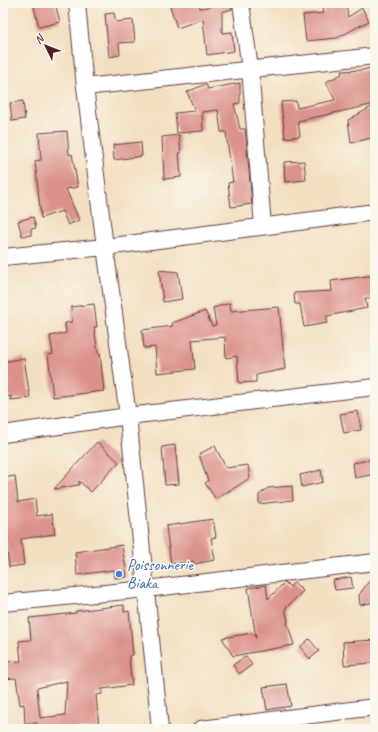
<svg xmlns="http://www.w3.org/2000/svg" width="378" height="732" font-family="Caveat,sans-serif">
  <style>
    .building { fill: #db928c; fill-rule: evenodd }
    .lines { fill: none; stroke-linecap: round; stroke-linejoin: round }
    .street-casing { stroke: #633c42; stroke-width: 18 }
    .street { stroke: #fff; stroke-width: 16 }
    .shop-dot { fill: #3f7fe0; stroke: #fbf7ec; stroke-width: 1.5 }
    .labels { text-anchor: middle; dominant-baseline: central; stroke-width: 3; stroke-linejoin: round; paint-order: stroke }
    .shop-label { font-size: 16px; fill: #366cbe; stroke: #fbf7ec; text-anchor: start }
  </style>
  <rect width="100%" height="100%" fill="#fbf7ec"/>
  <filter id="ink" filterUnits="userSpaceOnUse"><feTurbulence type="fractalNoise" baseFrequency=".025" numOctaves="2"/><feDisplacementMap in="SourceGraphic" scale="8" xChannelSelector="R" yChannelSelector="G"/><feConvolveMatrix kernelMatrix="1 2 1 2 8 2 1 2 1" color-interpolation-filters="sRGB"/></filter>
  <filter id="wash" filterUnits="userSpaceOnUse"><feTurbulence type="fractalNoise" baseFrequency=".012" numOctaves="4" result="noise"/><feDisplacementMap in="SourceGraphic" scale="16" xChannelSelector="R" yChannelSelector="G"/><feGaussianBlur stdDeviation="0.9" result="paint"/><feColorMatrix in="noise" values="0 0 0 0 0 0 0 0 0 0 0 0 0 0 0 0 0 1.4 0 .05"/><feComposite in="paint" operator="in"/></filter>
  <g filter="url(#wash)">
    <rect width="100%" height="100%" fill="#f2dfc1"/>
    <g id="blocks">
      <path class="building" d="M33,3H55L60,22L39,27Z
        M169,3H199L200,8L231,4L232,9L222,12V33L232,32L234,51L207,55L203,19L177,28Z
        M322,3H346L348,17L362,8L369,21L337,38L306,41L303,15L324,13Z
        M114,13L116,22L133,20L135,42L119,43L120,55L109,57L105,14Z
        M375,67V104L298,121L300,136L285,138L281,102L296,101L297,108L335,100L326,82L342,74L341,71L363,70Z
        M240,83V103L234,104L240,129H245L252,204L231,207L228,183L233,182L227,140L226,132H221L218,110L202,112L203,131L177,133L175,113L195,111L187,92L206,84L208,89Z
        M23,101L25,119L12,121L10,103Z
        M375,105V137L351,143L348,120Z
        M67,131L69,155L72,154L78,187L66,189L79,220L68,225L62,211L41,218L35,161L41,160L39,133Z
        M179,135L181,153H179L181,177L164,179L162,137Z
        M141,142L142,156L114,160L113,145Z
        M304,161L306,180L285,182L284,162Z
        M33,217L36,228L31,229V235L22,236L18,221Z
        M159,270L178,272L182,299L163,302Z
        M375,275V298H365L367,308L327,316V323L304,327L300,304H295L294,293L332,291L331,281Z
        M230,303L231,311L279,307L285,369L256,375V382L239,383L237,356L226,358L225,337L192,340L195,369L157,373L155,347L144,348L142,330L173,326L172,323L205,311L212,326L216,325L213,308Z
        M94,304L97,327H94L98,353H100L104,391L53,397L48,355L53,354L50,336L66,333L65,323L72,322L71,307Z
        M24,358L30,398L10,400L11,396L3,397V362Z
        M358,411L361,430L344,433L340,414Z
        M97,442L119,462L91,492L79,481V485L54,489Z
        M175,445L179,484L165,485L162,447Z
        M215,446L226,468L248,465L250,478L231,490H229V491L216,499L205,483L208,481L199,454Z
        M375,459V474L355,478L353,463Z
        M321,470L323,482L302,487L300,475Z
        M15,476L18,502L35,499L37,516L52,514L55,534L21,539L24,565L9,567L6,540H3V478Z
        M292,486L293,500L259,504V495L268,488Z
        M213,519L216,537L211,538L215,560L194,564L193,561L171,564L166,526Z
        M122,545L127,577L115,578L114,570L77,575L75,552Z
        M375,573V602L360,605L359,595Z
        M351,577L353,588L335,590L333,580Z
        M285,582L290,587L294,582L303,591L285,609L288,621L287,622L294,645L233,656L222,638L252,633L256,638L248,588L266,585L268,599Z
        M124,605V612L129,611L133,655L129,656L130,670L132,685L102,689V694L96,695L99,728L92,729H38L37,723H25L24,704L20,705L16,678L3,679V662L21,661L19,641L31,640L29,618L76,613V611ZM67,681L65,715L40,718L37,688Z
        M309,639L319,651L310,659L300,647Z
        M375,640V663L344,665L343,642Z
        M246,656L252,665L239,674L233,665Z
        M287,684L291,706L267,710L263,687Z"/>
    </g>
  </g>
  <g filter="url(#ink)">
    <use href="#blocks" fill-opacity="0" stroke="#633c42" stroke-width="1"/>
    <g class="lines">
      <g class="street-casing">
        <path id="street" d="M77,3L85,87L105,247L128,416L146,589L160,729
          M241,3L250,69L263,226
          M85,87L375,56
          M3,257L105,247L375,212
          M3,434L128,416L375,387
          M3,603L146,589L375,562
          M201,729L375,707"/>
      </g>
      <use href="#street" class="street"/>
    </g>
  </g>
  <circle class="shop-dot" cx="119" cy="574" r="4"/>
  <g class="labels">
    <g class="shop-label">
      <text x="127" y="565">Poissonnerie<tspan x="127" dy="18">Biaka</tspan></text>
    </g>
  </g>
  <rect width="378" height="732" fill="none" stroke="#fbf7ec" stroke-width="16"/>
  <g transform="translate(46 46) rotate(313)" stroke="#fbf7ec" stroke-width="3" paint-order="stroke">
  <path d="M0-3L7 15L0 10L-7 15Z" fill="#4a1f2b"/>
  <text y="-6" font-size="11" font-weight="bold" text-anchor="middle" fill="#4a1f2b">N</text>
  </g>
</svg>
